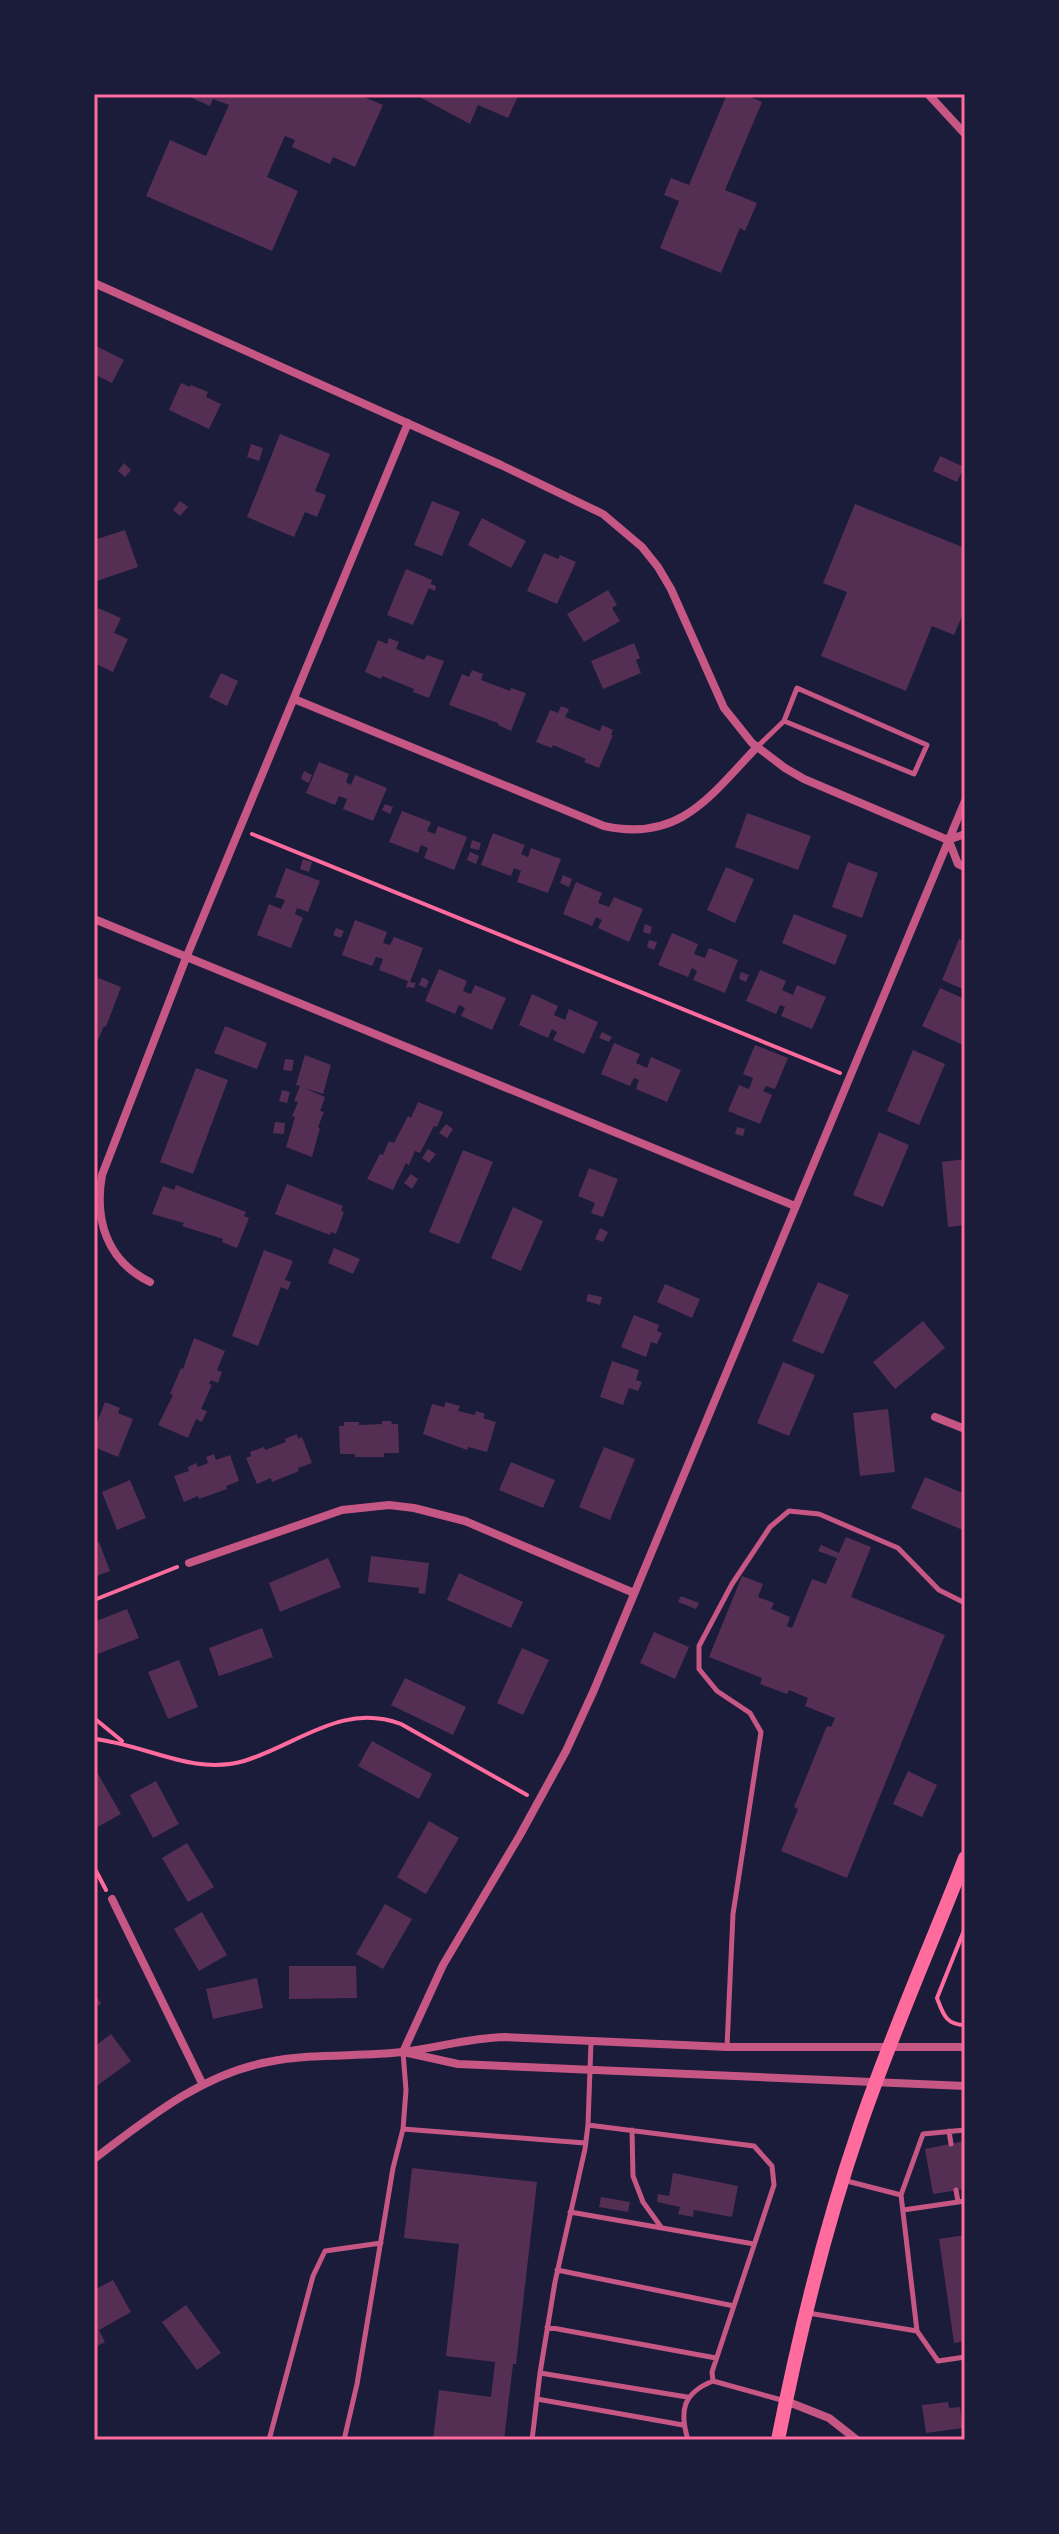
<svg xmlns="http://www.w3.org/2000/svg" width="1059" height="2534" font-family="'Times New Roman',serif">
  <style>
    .building { fill: #542f53 }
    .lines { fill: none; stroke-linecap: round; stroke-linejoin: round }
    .path { stroke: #ff6b9d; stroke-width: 4 }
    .service { stroke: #c65784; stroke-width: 5 }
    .minor { stroke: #c65784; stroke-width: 8 }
    .secondary { stroke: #ff6b9d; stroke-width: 14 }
    .neatline { fill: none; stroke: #ff6b9d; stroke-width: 3 }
  </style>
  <rect width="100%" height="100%" fill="#1b1b3a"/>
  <path class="building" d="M183,94H357L383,105L355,167L333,157L330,164L292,147L295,140L285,136L267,177L298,191L272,251L146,196L170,140L206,156L229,105L213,99L210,106Z
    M414,94H519L508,118L478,105L470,124Z
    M727,94H744L762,102L725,190L757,203L745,231L740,228L721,273L660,248L679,201L664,195L671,178L689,185Z
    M94,345L124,360L112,383L94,374Z
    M181,383L190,387L191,385L208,392L206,397L221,404L209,429L169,410Z
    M280,434L330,454L315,491L326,495L317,517L305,512L294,537L247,517Z
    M251,444L263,448L259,461L247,457Z
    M940,456L964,467L957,482L933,471Z
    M124,463L131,470L125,477L118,471Z
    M180,501L188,507L180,516L173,510Z
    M432,501L460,512L442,556L414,545Z
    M855,504L965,548V609L954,635L932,626L906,691L821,656L847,592L823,583Z
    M482,518L526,541L511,568L468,545Z
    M125,530L138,567L97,581L94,572V540Z
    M544,553L558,559L560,555L576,562L557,604L527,591Z
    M406,569L432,580L431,584L436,586L435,591L429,588L413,625L387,615Z
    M608,590L617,605L612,608L620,621L584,642L567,614Z
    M98,608L121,618L114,633L128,639L113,672L94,663V617Z
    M389,638L399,642L396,649L424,660L427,655L444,661L429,698L413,692L414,689L382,676L381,679L365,672L378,640L387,644Z
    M634,643L640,658L636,660L641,673L603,689L591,661Z
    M472,670L483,674L481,680L510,691L511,688L526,693L511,731L498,725V723L449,705L462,674L469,677Z
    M221,673L238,681L227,706L209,697Z
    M561,706L569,709L565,717L600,731L602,725L613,730L611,735H613L599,768L584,762L586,759L553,745L552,748L536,742L550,710L558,713Z
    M319,762L349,774L346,782L351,785L355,775L387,788L373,821L343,809L347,799L339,796L335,805L306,793Z
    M304,771L312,775L309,783L301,779Z
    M385,804L393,807L390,814L382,810Z
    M402,811L431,822L427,831L435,834L438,826L467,837L454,870L424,858L428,848L421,845L418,853L389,842Z
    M747,813L811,836L798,870L735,847Z
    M493,833L525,845L521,854L528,857L531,848L561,859L548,893L517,882L521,871L514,868L511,876L481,865Z
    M472,840L481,843L479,850L470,848Z
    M470,852L479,856L476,864L467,860Z
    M303,859L312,862L309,872L300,869Z
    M848,862L878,873L862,918L832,907Z
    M726,867L754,879L735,923L707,910Z
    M286,868L320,881L308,912L297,908L295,914L303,918L291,948L257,935L269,904L281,909L285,900L275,897Z
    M563,875L572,879L569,887L560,883Z
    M576,882L602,893L598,903L609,907L614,897L643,909L629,942L598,928L602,920L596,917L592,926L563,914Z
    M794,914L847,935L835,965L782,943Z
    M355,920L387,932L383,943L390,945L394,937L423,948L410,982L416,983L414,988L409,987L406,988L408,981L379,970L383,959L376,957L372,966L342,955Z
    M645,924L652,927L650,934L643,932Z
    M336,928L344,931L341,938L333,935Z
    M672,933L698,944L694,954L705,958L709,948L738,960L725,993L693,980L697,971L692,968L688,977L658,965Z
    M959,939L965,941V990L942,980Z
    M649,940L657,942L654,950L647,947Z
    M439,969L467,981L463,991L471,994L475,985L506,998L492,1030L461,1016L465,1008L459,1005L455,1014L425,1001Z
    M760,970L786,981L782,990L793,995L797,985L826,997L812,1029L781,1016L785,1007L780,1005L776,1014L746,1001Z
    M741,972L749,975L746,982L739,979Z
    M96,977L121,987L106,1027L104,1026L98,1040L94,1038Z
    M422,977L429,981L426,988L419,985Z
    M940,988L965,999V1046L922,1026Z
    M532,994L558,1006L554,1015L565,1020L569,1009L598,1022L584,1054L553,1040L557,1032L552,1029L548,1038L519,1025Z
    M225,1026L267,1043L257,1069L214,1053Z
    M602,1032L612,1037L609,1042L599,1038Z
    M614,1043L640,1054L636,1063L647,1068L651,1057L681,1070L667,1102L636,1089L639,1080L634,1078L630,1086L601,1074Z
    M755,1045L788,1058L775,1089L766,1086L763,1091L772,1095L760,1124L728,1111L739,1085L749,1089L753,1078L743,1074Z
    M913,1050L945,1064L919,1125L887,1111Z
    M305,1055L331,1065L323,1094L304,1088L325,1097L320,1111L324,1112L318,1127L320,1128L312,1157L286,1147L295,1117L292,1116L298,1102L294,1101L300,1086L296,1085Z
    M285,1059L294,1060L292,1071L283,1070Z
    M196,1068L228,1080L193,1174L160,1162Z
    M282,1090L290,1092L287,1103L279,1101Z
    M418,1102L443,1112L437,1127L434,1126L420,1153L415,1151L409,1165L406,1163L393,1190L367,1179L380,1154L383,1155L389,1141L394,1143L408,1116L411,1118Z
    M275,1122L285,1123L284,1134L273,1133Z
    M446,1124L453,1129L447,1138L439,1133Z
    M737,1127L745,1129L743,1136L735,1134Z
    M879,1132L909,1145L883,1207L853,1195Z
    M428,1149L436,1154L429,1163L422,1158Z
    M463,1150L493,1162L459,1244L429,1232Z
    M965,1159V1225L948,1227L942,1162Z
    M589,1168L618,1179L603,1217L591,1213L595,1203L578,1196Z
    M411,1174L418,1179L412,1189L404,1183Z
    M287,1184L343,1206L341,1211L344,1212L336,1234L331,1232L330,1235L275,1214Z
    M176,1185L246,1212L244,1216L249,1218L237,1248L222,1242L223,1239L182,1226L184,1223L152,1214L163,1186L174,1190Z
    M513,1207L543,1221L521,1271L491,1258Z
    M600,1228L608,1232L603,1242L595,1239Z
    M334,1248L360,1259L353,1274L328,1263Z
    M264,1250L293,1261L285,1280L291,1282L288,1290L281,1287L258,1346L232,1336Z
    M818,1282L849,1295L823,1354L792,1341Z
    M665,1284L700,1299L692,1318L657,1302Z
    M588,1294L602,1297L600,1305L586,1301Z
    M634,1315L659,1325L657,1331L662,1333L657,1344L651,1342L646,1357L621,1347Z
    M923,1321L945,1348L895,1389L873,1362Z
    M194,1338L225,1351L217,1370L222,1372L218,1383L211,1380L209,1384L212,1385L201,1409L207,1411L202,1422L196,1419L188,1438L158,1425L173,1395L170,1394L181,1368L183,1369Z
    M612,1361L639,1370L636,1380L642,1382L638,1391L629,1388L623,1405L600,1397Z
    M783,1362L815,1375L789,1436L757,1423Z
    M105,1402L120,1408L118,1413L133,1419L118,1457L94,1447V1430Z
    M446,1402L460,1406L458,1411L475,1415L476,1411L485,1414L483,1418L496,1422L487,1452L468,1447L467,1450L423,1434L432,1404L444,1407Z
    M888,1409L895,1472L860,1476L853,1413Z
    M382,1421H391L392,1424H398L399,1453H384V1457H355V1454H340L339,1426H344V1422H359V1425L382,1424Z
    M297,1434L298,1439L302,1437L312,1463L298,1468L299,1471L272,1482L271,1478L257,1484L246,1458L251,1456L250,1452L264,1447L265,1450L286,1442L285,1439Z
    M604,1447L635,1459L610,1520L579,1507Z
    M214,1454L216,1460L230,1455L239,1481L226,1486L227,1489L199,1499L198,1496L184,1502L174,1476L189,1471L188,1467L196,1463L198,1467L208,1463L206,1457Z
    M511,1462L555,1480L543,1508L499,1490Z
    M925,1477L965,1494V1531L911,1508Z
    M130,1480L146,1518L117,1530L102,1492Z
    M846,1537L871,1547L851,1597L945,1635L847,1878L781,1851L798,1809L794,1807L827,1726L831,1727L835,1718L805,1706L808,1698L789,1690L787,1694L760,1684L762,1678L709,1657L742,1576L763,1584L758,1597L774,1603L771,1609L790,1617L787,1626L792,1628L812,1579L826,1584L837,1558L818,1551L821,1545L839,1553Z
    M99,1542L110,1571L94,1577V1544Z
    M371,1556L429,1563L425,1594L418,1593L419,1588L368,1582Z
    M328,1558L341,1587L280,1612L269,1583Z
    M459,1573L523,1602L511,1628L447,1600Z
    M681,1596L699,1603L696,1609L678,1602Z
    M127,1609L139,1638L95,1655L94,1622Z
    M262,1628L273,1657L219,1676L209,1648Z
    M654,1632L689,1647L675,1679L640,1663Z
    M522,1648L549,1660L523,1715L497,1703Z
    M179,1660L198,1707L168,1719L148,1672Z
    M405,1678L466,1707L453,1735L391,1705Z
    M372,1741L432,1774L419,1799L358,1766Z
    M908,1771L937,1785L922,1817L893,1804Z
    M97,1772L121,1814L94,1829V1774Z
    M156,1781L179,1824L153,1838L130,1795Z
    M429,1821L459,1838L426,1894L397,1877Z
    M187,1843L214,1887L188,1902L162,1858Z
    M385,1904L412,1919L383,1969L356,1954Z
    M202,1912L227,1955L199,1971L174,1929Z
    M289,1966H356L357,1998L289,1999Z
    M257,1978L263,2008L213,2019L206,1989Z
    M94,1991L101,2004L94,2008Z
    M111,2034L131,2061L94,2088V2047Z
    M965,2141V2189L933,2194L925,2149Z
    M412,2168L537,2182L516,2364H513L504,2440H433L439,2390L491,2397L495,2362L446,2356L459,2244L404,2238Z
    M673,2173L738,2186L732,2217L694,2210L693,2217L678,2214L680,2207L657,2202L658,2194L669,2196Z
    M601,2197L630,2202L628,2212L599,2207Z
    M965,2235V2341L954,2343L939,2239Z
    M113,2280L131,2312L99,2330L105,2342L94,2348V2290Z
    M186,2305L221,2353L197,2370L162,2322Z
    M948,2402L949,2408L960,2407L963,2428L926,2433L922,2405Z"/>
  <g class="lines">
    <path class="path" d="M252,834L840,1073
      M94,1600L177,1567
      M94,1718L122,1741
      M94,1739C145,1744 192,1776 244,1761C299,1744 342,1702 401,1724L527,1795
      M94,1867L106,1890
      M965,1928L937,1998C943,2014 946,2025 965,2025"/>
    <path class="service" d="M757,747L784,721L797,688L927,745L914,774L784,721
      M727,2047L733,1914L761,1732L750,1713L717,1691L699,1669V1646L732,1584L770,1527L789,1511L819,1514L898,1548L939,1590L965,1603
      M588,2125L754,2146L772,2166L774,2185L712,2372L713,2381L785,2401
      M403,2129L585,2143
      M632,2130L633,2176L643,2202L661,2227
      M949,2131L951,2144
      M843,2180L901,2195L923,2134L965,2130
      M956,2190L958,2202
      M901,2195L917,2331L938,2361L965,2357
      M903,2210L965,2201
      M570,2212L754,2244
      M557,2270L734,2306
      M808,2313L917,2331
      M547,2327L716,2358
      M540,2373L687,2397
      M537,2399L683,2425
      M269,2440L313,2276L325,2251L381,2243
      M344,2440L357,2384L393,2168L403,2129L406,2090L403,2052
      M532,2440L540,2373L555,2282L585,2149L588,2125L591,2042
      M688,2440C679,2410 683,2393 713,2381"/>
    <path class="minor" d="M928,94L965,134
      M94,283L501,465L603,514L642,547L658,567L671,589L724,708L752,743L785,768L804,779L948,840L965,834
      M294,699L604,826C680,843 711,795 757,747
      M949,841L958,864L965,867
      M94,919L795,1206
      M150,1282C107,1261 94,1220 102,1175L186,958L408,423
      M935,1417L965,1429
      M189,1563L342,1510L389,1505L414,1508L465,1521L634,1593
      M112,1899L203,2085
      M403,2052L443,1965L520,1835L566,1751L594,1690L965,801
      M408,2053L458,2064L965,2086
      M94,2159C147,2119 202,2074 268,2062C313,2053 358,2057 402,2052C438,2048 467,2038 505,2037L727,2047H965
      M786,2401L829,2418L857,2440"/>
    <path class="secondary" d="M778,2440C799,2334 824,2231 859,2129C890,2037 930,1948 965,1858"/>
  </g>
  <rect width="1059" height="2534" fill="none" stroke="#1b1b3a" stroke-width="192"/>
  <rect x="96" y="96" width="867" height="2342" class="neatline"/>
</svg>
